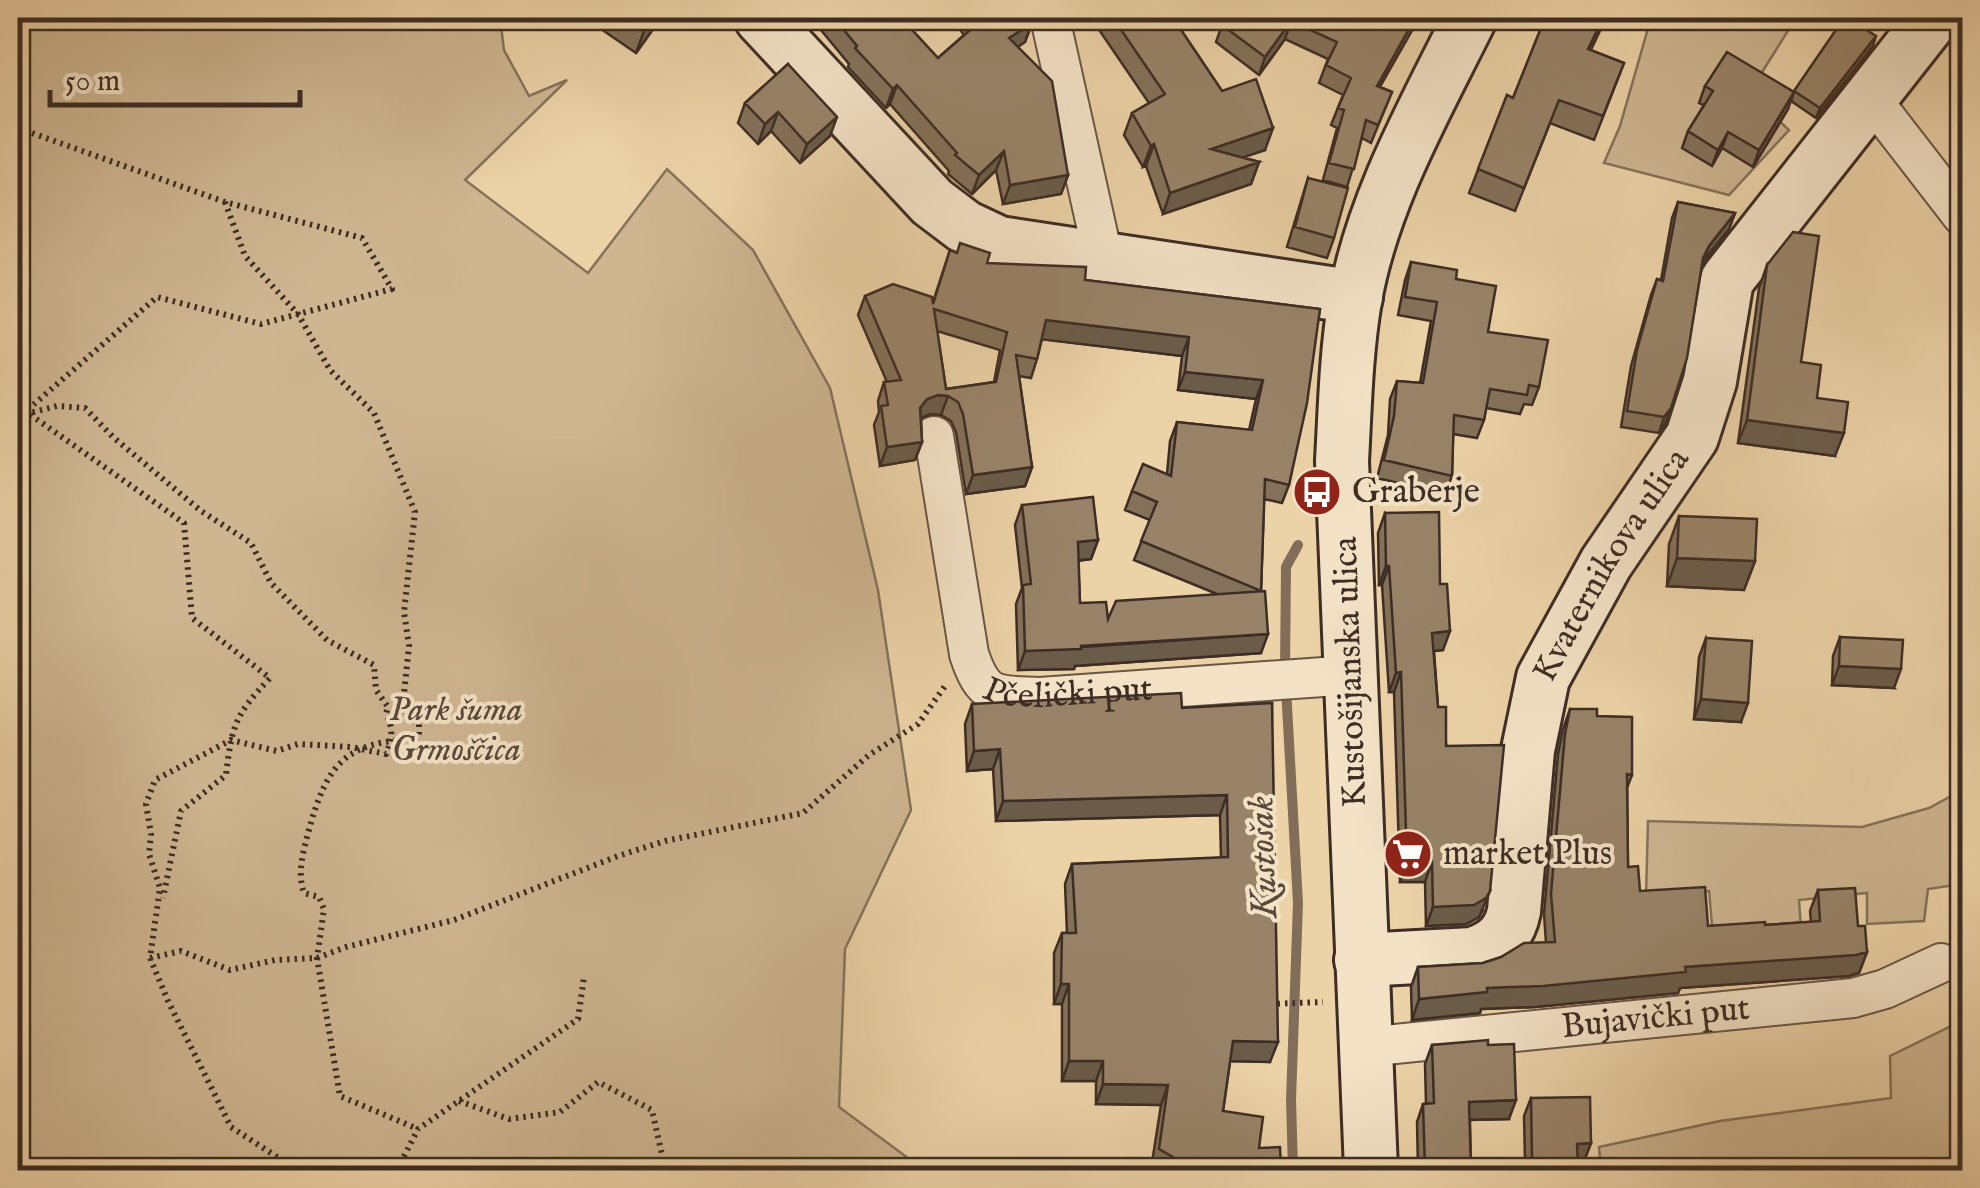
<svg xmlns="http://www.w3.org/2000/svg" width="1980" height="1188" font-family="'IM FELL English',serif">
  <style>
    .green { fill: #ceb691; stroke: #86725a; stroke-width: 2.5 }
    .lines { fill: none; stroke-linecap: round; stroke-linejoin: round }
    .stream { stroke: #826e58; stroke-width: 10 }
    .street-casing { stroke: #695645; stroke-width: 42 }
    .secondary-casing { stroke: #3d2d24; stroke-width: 58 }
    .path { stroke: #3d2d24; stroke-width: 6; stroke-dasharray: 2.5 5; stroke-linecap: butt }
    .street { stroke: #f3e2c6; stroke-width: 38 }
    .secondary { stroke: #f3e2c6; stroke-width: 52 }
    .wall { fill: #837159; stroke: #3d2d24; stroke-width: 2.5; fill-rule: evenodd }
    .shaded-wall { fill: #6a5c49; stroke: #3d2d24; stroke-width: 2.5 }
    .building { fill: #988368; stroke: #3d2d24; stroke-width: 2.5; fill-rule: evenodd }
    .labels { text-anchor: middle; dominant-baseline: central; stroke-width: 8; stroke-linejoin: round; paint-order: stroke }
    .poi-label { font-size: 35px; fill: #3d2d24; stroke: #f3e2c6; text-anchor: start }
    .street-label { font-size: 35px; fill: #3d2d24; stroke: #f3e2c6 }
    .park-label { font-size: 35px; font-style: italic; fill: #5a483a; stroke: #f3e2c6 }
    .water-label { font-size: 38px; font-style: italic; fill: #5a483a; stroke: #f3e2c6 }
  </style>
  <rect width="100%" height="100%" fill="#ecd2a7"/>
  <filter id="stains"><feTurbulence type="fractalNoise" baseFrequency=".002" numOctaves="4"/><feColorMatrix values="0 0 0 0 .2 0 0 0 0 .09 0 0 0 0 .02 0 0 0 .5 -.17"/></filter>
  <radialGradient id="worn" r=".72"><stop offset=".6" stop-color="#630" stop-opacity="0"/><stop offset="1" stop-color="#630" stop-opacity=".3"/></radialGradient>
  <path class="green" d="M18,18H500L504,50L529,96L567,80L465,180L588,273L667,169L753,250L830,388L878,590L911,810L845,949L839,1107L916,1164L919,1170H18Z
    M1651,18H1796L1749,93L1789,130L1729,195L1604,163L1620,126Z
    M1962,790V884L1928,889L1924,921L1867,924V893L1799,900L1801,929L1713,937L1709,891L1646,896L1648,821L1862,827L1929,808Z
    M1962,1002V1170H1601L1599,1147L1720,1121L1891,1098L1890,1056L1953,1025Z"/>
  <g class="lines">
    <path class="stream" d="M1285,671L1286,567L1298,545
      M1286,688L1298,903L1291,1100L1293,1170"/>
    <g class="street-casing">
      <g id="street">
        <path d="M1050,18L1104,261"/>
        <path d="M1870,97L1962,216"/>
        <path id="s1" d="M934,436L969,654C984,700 997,695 1040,697L1352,675"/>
        <path id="s2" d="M1365,1047L1853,998L1885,989L1941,963"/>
      </g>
    </g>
    <g class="secondary-casing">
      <g id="secondary">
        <path d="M761,18L932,202L965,227L999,243L1356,297"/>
        <path id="s3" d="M1361,960L1473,954C1495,946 1509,936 1514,911L1528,750L1543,678L1606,563L1692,437L1710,381L1727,280L1933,18"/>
        <path d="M1371,1170L1342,461C1345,407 1346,353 1355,300C1372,201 1426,107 1470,18"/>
      </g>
    </g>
    <path class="path" d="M18,128L225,202L362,238L392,289L261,324L157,297L25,412
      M225,202L245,256L298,314L330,370L374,413L415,512L404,612L409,646L402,713L419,724V739C344,741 327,764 308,833C303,853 297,873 304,893L319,897L324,909L317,958L340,1096L418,1129
      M18,406L184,523L192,618L270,678C235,715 232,725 226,775L181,811L163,898
      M18,416L57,406L85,408L113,437L201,511L251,543L271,583L327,640L374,665L376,690L388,707L386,714C394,728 392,740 386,754L351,747L298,744L277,751L231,740L155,780L146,804L151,834L149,854L160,888L150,958L168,1001L231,1127L297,1170
      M150,958L181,951L230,970L275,960L317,958L346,947L454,920L618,856L665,841L803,813L869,755L918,724L945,686
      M1270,1004L1323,1002
      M459,1101L509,1119L560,1112L598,1082L652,1110L664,1164L734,1166L736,1170
      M397,1170L418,1129L578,1019L584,977"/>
    <use href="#street" class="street"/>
    <use href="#secondary" class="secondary"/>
  </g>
  <path class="wall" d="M522,18H548L541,29Z
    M585,18H661L636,53Z
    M811,18H901L938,58L964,35L961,31L966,18H1028L1032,23L1025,42L1017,47L1068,175L1061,194L1003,204L996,170L972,194L948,174L949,171L890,104L886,108L848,67L849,64Z
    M1091,18H1173L1222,91L1265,150L1243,157L1259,162L1251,184L1163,214L1146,166L1143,167L1124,135L1132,113L1149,103Z
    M1228,18H1419L1380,87L1392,92L1371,143L1362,138L1347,187L1323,180L1337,128L1331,125L1343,95L1319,83L1328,59L1285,39L1259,75L1216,42L1222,25Z
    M1545,18H1606L1590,50L1624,63L1594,140L1550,123L1515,211L1469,193L1507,95L1513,98Z
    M1873,46L1816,118L1791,101L1794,91Z
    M788,64L830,136L800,163L771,131L758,144L738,123L745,103Z
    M1705,86L1788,109L1753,167L1722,148L1712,166L1682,148L1688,131L1704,105L1699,103Z
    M1308,178L1334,238L1327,258L1287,247Z
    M1678,202L1735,213L1729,229L1703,263L1665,424L1659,433L1621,427L1631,366L1651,295L1657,279L1661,280L1672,218Z
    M950,250L987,263L1085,280L1320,309L1289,485L1282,503L1264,499L1261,591V653L1075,666L1074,669L1018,670L1016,604L1022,588L1015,525L1022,505L1098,540L1091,559L1078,561L1080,603L1108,619L1217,594L1134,560L1150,520L1125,510L1132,491L1167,474L1170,441L1177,422L1249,430L1256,399L1178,390L1182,356L1042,339L1037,359L1031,378L1019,376L1032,467L1025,486L966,494L956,432L951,421L941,415L931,414L921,418L922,442L915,460L880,466L874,425L879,412L878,401L884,382H887L858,315L865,296L933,302ZM937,331L1000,350L994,382L946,389Z
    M1411,262L1456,279L1488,332L1539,387L1532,405L1524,404L1520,414L1486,408L1484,420L1477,438L1453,434L1452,476L1445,494L1377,478L1388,435L1390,399L1397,381L1420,383L1431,321L1398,315L1405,280Z
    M1767,265L1801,362L1817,398L1835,456L1738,443L1759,288Z
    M1962,510V571L1953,572L1950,530L1957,511Z
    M1385,513L1440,584L1443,650L1434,651L1438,707L1483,910L1479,917L1466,924L1426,926L1425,882H1400L1394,692H1389L1382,585H1379L1378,533Z
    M1679,516L1755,561L1744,590L1667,586L1669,544Z
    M1840,637L1894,688L1832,685L1833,656Z
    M1706,638L1741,722L1694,719L1699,657Z
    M1272,703L1270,1062L1230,1061L1223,1111L1281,1170H1155L1151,1169L1161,1105L1096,1104V1081H1062V1004H1054V953L1062,933H1067L1065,884L1072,864L1221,858L1220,815L996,821L993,769L967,771L965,724L972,704L1182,708Z
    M1570,709L1597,716L1632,775L1627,788L1628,867L1640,891L1708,926L1765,925L1811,922L1810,911L1818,890L1858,926L1867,952L1859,973L1849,976L1680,988L1678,993L1535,1007L1481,1009L1480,1013L1412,1020L1411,987L1418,967L1483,963L1546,943L1544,914L1558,754L1563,729Z
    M1432,1045H1488L1509,1119L1470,1120L1471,1170H1418L1417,1122L1423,1104L1426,1103L1425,1064Z
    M1531,1098L1591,1143L1584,1161L1520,1169L1523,1160H1525L1524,1116Z"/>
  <path class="shaded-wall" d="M653,18H661L636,53L645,28Z
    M1415,18H1419L1370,103L1377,86Z
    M1603,18H1606L1580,73L1588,49Z
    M1291,21L1285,39L1259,75L1265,57Z
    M1032,23L1025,42L1002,58L1009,38Z
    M1876,36L1873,46L1816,118L1820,108Z
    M897,85L890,104L886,108L893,89Z
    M1794,92L1788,109L1753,167L1759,150Z
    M778,112L771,131L758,144L765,124Z
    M837,117L830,136L800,163L807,144Z
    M1273,128L1265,150L1203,171L1211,149Z
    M1728,132L1722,148L1712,166L1718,150Z
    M1154,144L1146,166L1143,167L1151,146Z
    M1004,151L996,170L972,194L979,175Z
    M1259,162L1251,184L1163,214L1170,193Z
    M1068,175L1061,194L1003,204L1010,185Z
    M1735,213L1729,229L1703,261L1698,274L1709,246Z
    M1046,320L1189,337L1182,356L1039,339Z
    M1185,372L1263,380L1256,399L1178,390Z
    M938,395L948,396L941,415L931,414L921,418L920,408L927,399Z
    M1671,408L1665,424L1659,433L1664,417Z
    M1747,420L1844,433L1835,456L1738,443Z
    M922,442L915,460L880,466L887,447Z
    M1032,467L1025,486L966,494L973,475Z
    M1098,540L1091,559L1071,561L1078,542Z
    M1960,552H1962V571L1953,572Z
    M1677,558L1755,561L1744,590L1667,586Z
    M1386,566H1389L1382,585H1379Z
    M1450,631L1443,650L1425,652L1432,633Z
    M1268,634L1261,653L1075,666L1074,669L1018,670L1025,651Z
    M1839,666L1901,669L1894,688L1832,685Z
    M1401,672L1394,692H1389L1396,673Z
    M1701,699L1748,703L1741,722L1694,719Z
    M1000,749L993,769L967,771L974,751Z
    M1227,795L1220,815L996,821L1003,801Z
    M1432,862L1425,882H1400L1407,863Z
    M1490,891L1479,917L1466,924L1426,926L1433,907Z
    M1867,952L1859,973L1849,976L1680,988L1678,993L1535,1007L1481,1009L1480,1013L1412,1020L1419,999L1487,988L1685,967Z
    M1061,984H1069L1062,1004H1054Z
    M1233,1041L1278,1042L1270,1062L1226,1061Z
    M1069,1061H1103L1096,1081H1062Z
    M1103,1084L1168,1085L1161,1105L1096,1104Z
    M1516,1100L1509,1119L1462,1120L1469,1102Z
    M1591,1143L1584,1161L1570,1162L1577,1144Z"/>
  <path class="building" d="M630,18H653L645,28Z
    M834,18H901L938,58L977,24L972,18H1028L1032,23L1009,38L1052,81L1068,175L1010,185L1004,151L979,175L955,155L957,153L897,85L893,89L855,48L857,46Z
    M1113,18H1173L1222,91L1256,79L1273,128L1211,149L1259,162L1170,193L1154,144L1151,146L1132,113L1165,94Z
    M1228,18H1415L1377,86L1392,92L1378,125L1366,120L1354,169L1329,163L1344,110L1338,108L1351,78L1326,65L1337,42L1291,21L1265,57L1222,25Z
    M1545,18H1603L1588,49L1624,63L1603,116L1559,100L1524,188L1478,169L1507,95L1513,98Z
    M1844,18H1848L1876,36L1820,108L1794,91Z
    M1727,52L1794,92L1759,150L1728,132L1718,150L1688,131L1713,91L1705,86Z
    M788,64L837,117L807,144L778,112L765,124L745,103Z
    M1308,178L1348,188L1334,238L1295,227Z
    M1678,202L1735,213L1709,246L1703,258L1687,358L1671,408L1664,417L1627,411L1637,350L1657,279L1663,281Z
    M1793,232L1819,236L1801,362L1821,365L1817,398L1848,402L1844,433L1747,420L1767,265Z
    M960,243L990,253L987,263L1086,267L1085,280L1320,309L1307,403L1289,485L1265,479L1261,591L1141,541L1157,502L1132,491L1143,464L1171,476L1177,422L1252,430L1263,380L1185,372L1189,337L1046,320L1037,359L1016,355L1032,467L973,475L963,414L958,402L948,396L938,395L927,399L920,408L922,442L887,447L881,406L888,405L884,382L901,380L865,296L893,284L932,297L933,304L950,250L957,253ZM934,309L1007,332L996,382L946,389Z
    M1411,262L1457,270L1456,279L1496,286L1488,332L1548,340L1539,387L1529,385L1527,395L1490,389L1484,420L1454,415L1452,476L1384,460L1394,416L1397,381L1423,383L1437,302L1405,297Z
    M1093,497L1098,540L1078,542L1080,603L1106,602L1108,619L1116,601L1265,591L1268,634L1081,646V649L1025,651L1023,585L1031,584L1022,505Z
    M1962,510V552H1960L1957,511Z
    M1439,512L1440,584H1447L1450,631L1432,633L1438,707H1446V746L1504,745L1490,891L1486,898L1474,905L1433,907L1432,862L1407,863L1401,672L1396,673L1389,566H1386L1385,513Z
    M1679,516L1757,519L1755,561L1677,558Z
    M1840,637L1903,640L1901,669L1839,666Z
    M1706,638L1752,641L1748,703L1701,699Z
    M1181,693L1182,708L1272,703L1278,1042L1233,1041L1223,1111L1263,1117L1259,1148L1280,1147L1281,1170H1185L1187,1165L1159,1149L1168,1085L1103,1084V1061H1069V984H1061L1062,933H1076L1072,864L1228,857L1227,795L1003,801L1000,749L974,751L972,704Z
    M1570,709H1597V716L1632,717V775L1627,774L1628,867L1638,866L1640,891L1705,887L1708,926L1765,922V925L1820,921L1818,890L1855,888L1858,926H1865L1867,952L1856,955L1685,967L1686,972L1543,986L1487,988V992L1419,999L1418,967L1483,963L1501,957L1524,943L1555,942L1551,894L1565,734Z
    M1488,1040V1045L1514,1044L1516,1100L1469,1102L1471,1170H1425L1423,1104L1434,1103L1432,1045Z
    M1590,1097L1591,1143L1577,1144L1578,1170H1492L1524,1168L1523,1160L1532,1159L1531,1098Z"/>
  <defs>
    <g id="bus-disc" transform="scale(2.5)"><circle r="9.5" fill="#8f2418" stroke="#f3e2c6"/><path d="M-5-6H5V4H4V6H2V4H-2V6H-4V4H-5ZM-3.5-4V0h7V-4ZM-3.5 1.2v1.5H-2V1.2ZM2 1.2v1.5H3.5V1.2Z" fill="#fff"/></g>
    <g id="supermarket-disc" transform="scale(2.5)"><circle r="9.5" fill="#8f2418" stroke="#f3e2c6"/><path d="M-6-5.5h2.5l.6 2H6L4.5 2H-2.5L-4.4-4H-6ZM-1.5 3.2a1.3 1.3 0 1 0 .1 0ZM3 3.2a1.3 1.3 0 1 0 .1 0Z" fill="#fff"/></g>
  </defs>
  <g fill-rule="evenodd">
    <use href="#bus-disc" x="1317" y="492"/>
    <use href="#supermarket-disc" x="1408" y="854"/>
  </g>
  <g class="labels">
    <g class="poi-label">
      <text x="1352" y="492">Graberje</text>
      <text x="1443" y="854">market Plus</text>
    </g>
    <g class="street-label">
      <text stroke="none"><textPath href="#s3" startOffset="542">Kvaternikova ulica</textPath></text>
      <text transform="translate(1351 672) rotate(-92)">Kustošijanska ulica</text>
      <text stroke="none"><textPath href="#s1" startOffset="342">Pčelički put</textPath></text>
      <text stroke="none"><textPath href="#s2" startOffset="292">Bujavički put</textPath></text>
    </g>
    <g class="park-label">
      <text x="456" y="710">Park šuma<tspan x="456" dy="40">Grmoščica</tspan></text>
    </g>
    <g class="water-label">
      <text transform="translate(1264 857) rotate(-92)">Kustošak</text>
    </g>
  </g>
  <rect width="1980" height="1188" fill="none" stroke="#ecd2a7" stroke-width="60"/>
  <rect x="20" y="20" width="1940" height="1148" fill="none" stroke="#3d2d24" stroke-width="5"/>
  <rect x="30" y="30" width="1920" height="1128" fill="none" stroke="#3d2d24" stroke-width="2.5"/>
  <path d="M50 90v15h250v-15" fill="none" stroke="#3d2d24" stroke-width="5"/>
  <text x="65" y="90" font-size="30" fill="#3d2d24" stroke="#f3e2c6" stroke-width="8" paint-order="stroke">50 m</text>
  <rect width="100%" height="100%" filter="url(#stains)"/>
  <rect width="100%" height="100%" fill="url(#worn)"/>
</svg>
